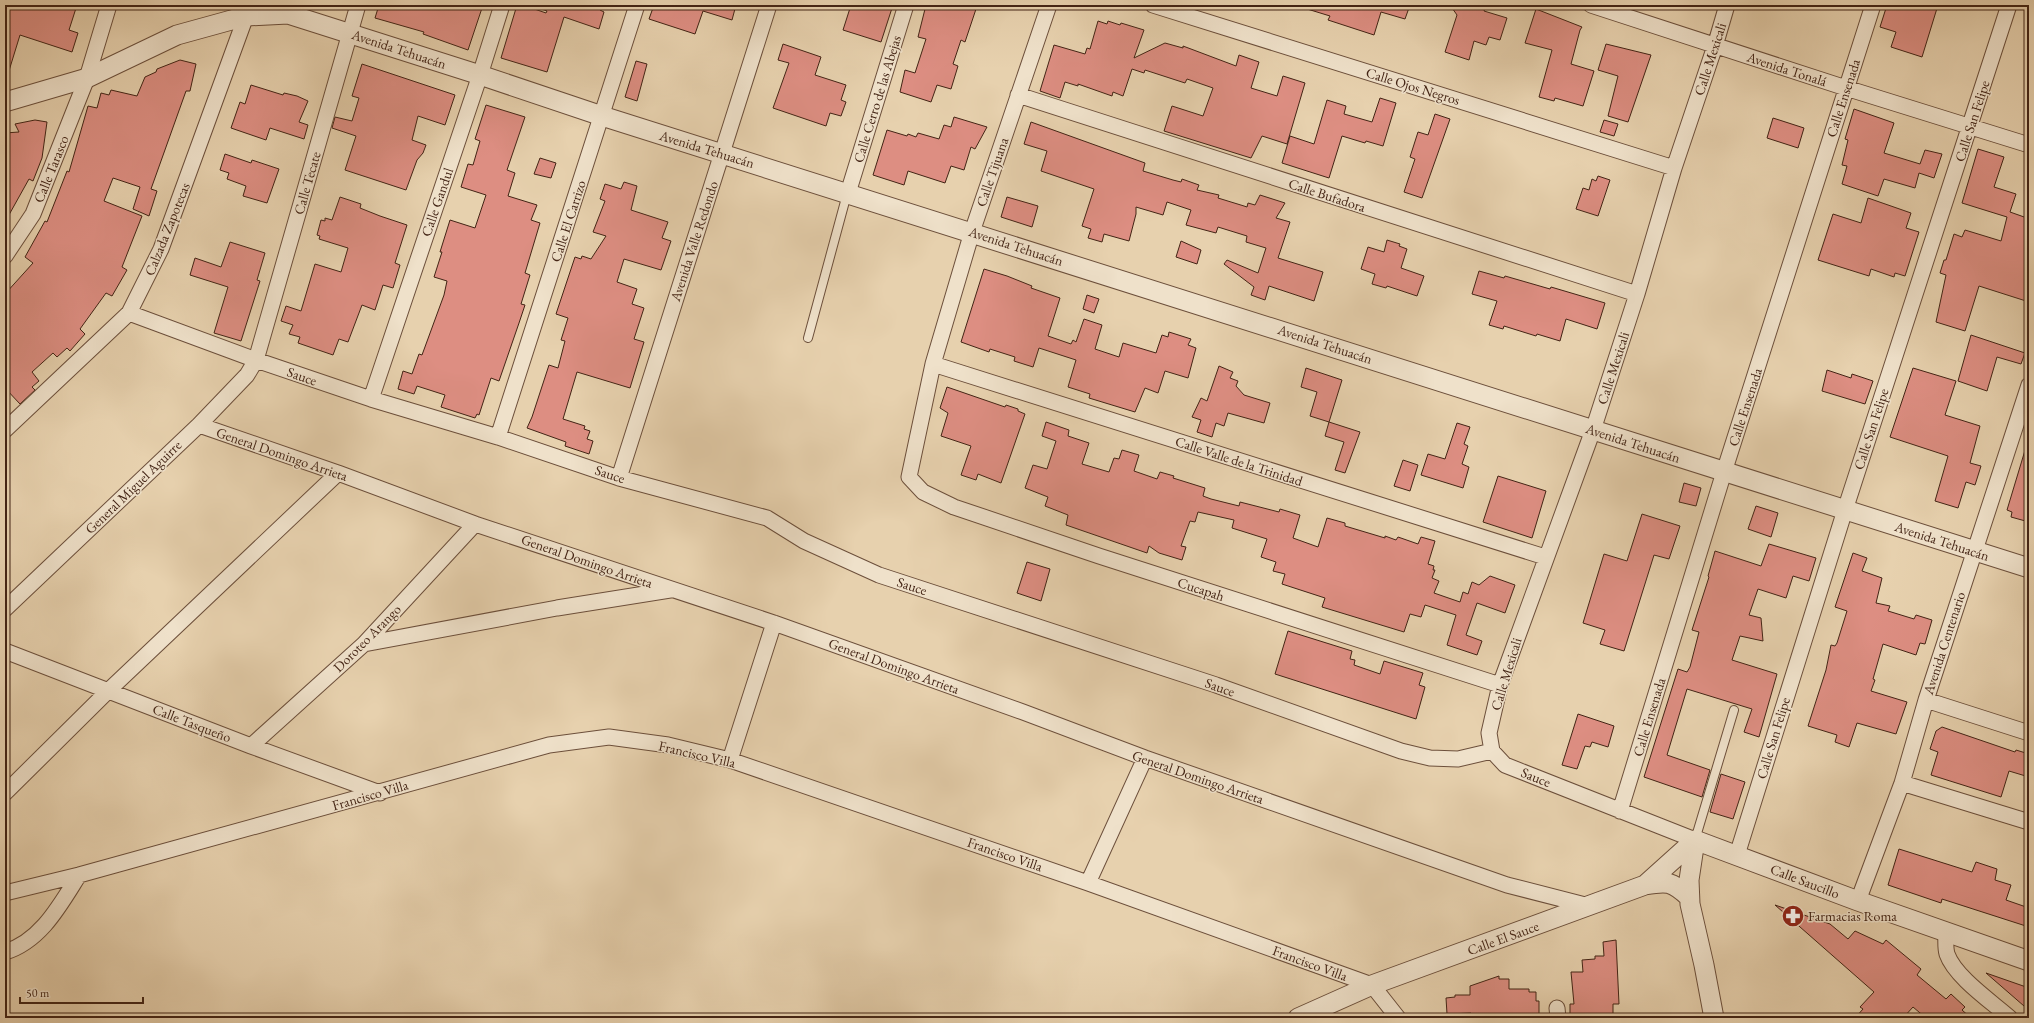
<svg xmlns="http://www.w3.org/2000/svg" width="2034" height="1023" font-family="'EB Garamond',serif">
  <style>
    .building { fill: #dd8e82; stroke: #432415 }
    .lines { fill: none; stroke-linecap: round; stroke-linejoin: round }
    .service-casing { stroke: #6c4f3b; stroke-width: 10 }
    .minor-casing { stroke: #6c4f3b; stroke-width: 17 }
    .tertiary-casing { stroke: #6c4f3b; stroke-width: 21 }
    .service { stroke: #efe1ca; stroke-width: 8 }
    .minor { stroke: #efe1ca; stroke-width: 15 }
    .tertiary { stroke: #efe1ca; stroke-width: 19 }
    .labels { text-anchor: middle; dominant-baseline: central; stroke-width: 3; stroke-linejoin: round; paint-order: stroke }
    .street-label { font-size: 14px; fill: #432415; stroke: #efe1ca }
    .poi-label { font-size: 14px; fill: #432415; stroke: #efe1ca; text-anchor: start }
  </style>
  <rect width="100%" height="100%" fill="#e7d1ae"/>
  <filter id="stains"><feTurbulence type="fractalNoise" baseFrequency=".005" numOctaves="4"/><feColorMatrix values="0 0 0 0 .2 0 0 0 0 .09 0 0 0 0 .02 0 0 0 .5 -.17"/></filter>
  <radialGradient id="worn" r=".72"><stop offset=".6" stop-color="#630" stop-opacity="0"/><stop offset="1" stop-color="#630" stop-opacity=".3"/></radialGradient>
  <path class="building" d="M9,5H77L69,30L78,33L72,52L20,35L8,74H5V6L8,7Z
    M379,5H483L468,50L423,34L424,32L375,18Z
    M517,5H523L546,13L547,11L536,7L537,5H602L600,10L604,12L599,29L564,17L547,72L501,58Z
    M654,5H736L732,20L703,11L695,34L649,19Z
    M851,5H893L881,42L843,30Z
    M926,5H974L973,8L976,9L965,42L961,40L953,64L958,66L951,89L937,85L931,102L900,92L905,70L915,73L926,39L918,37Z
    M1305,5H1410L1405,19L1381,12L1374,35L1328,20L1330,16L1304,8Z
    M1450,5H1486L1484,11L1507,18L1500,40L1489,37L1486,45L1474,41L1469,60L1445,52L1457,15Z
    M1887,5H1938L1922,57L1891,47L1896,32L1880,27Z
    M1536,9L1582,27L1580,30L1571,64L1594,71L1583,106L1555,98L1554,101L1539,97L1552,50L1525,43Z
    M1098,21L1107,24L1108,21L1120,25L1121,23L1144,30L1134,58L1165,43L1183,48V46L1236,66L1239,55L1259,62L1251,88L1277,96L1283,76L1305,83L1287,144L1262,136L1251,158L1164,131L1172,106L1203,116L1213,88L1187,79L1185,83L1145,70L1144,73L1132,69L1123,96L1113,92L1112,96L1078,84V86L1065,82L1060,98L1040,91L1054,45L1085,54L1087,48L1090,49Z
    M783,44L821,57L815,75L846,85L841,100L846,102L841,116L830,113L826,126L773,108L789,63L778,60Z
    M1606,44L1651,55L1628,122L1608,116L1618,76L1598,70Z
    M180,60L196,64L190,91H186L151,189L157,191L149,216L133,209L140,187L113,178L104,201L142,216L122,267L127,270L112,296L106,293L80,329L85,334L70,351L67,348L57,357L53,353L32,372L39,381L32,387L35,390L20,404L5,388V294L33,263L25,257L45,221L47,222L67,171L69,172L88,106L97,108L101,93L109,95L111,90L137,96L145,77L156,72L157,69Z
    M636,61L647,64L637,101L625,97Z
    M362,64L455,95L445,125L418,116L412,140L426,145L423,153L417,160L406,190L345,170L356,136L332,128L335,117L352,121L359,98L352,96Z
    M251,85L283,95L284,93L297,96L308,101L299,122L308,125L304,139L270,128L266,140L231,128L240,102L245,104Z
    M1380,98L1396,103L1383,146L1366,141L1365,143L1342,136L1329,178L1282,163L1290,136L1314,144L1327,100L1346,106L1344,114L1372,122Z
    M486,105L525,117L507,170L515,173L508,196L537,205L531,220L540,223L525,273L530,275L521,304L525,305L519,323L499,381L491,378L479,415L477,414L475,418L441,407L445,395L417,386L414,394L398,389L403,371L412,374L419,354L422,355L444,295L447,281L434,277L442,252H440L450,220L475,228L486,195L461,187L468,164L473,165L480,141L475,139Z
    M1854,109L1894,123L1884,153L1920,164L1925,150L1942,154L1934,178L1919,173L1915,188L1884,179L1878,196L1842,184L1847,166L1842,165L1848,140L1845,139Z
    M1435,114L1450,119L1422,198L1404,192L1415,159L1410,157L1418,132L1428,135Z
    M954,117L987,127L975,149L971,147L964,170L951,166L945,183L908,171L904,185L873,175L887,130L907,136L908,134L916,137L918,133L939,139L944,125L951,127Z
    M1773,118L1804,128L1798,148L1767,138Z
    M35,120L47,122L42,158L33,181L29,179L5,222V133L19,132L15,124Z
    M1604,120L1618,124L1614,136L1600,132Z
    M1031,122L1145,163L1143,171L1173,180L1181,182L1182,179L1199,185L1197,190L1219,195L1218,198L1244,206L1247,207L1248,203L1255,205L1260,195L1285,203L1276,218L1290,222L1278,258L1323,272L1314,301L1269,286L1265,300L1251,295L1254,287L1224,264L1227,260L1258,273L1266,248L1246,242L1247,236L1218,227L1216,233L1186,225L1191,210L1167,202L1163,215L1136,207V214L1129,241L1104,234L1102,242L1088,238L1091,229L1082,226L1094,189L1041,171L1047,151L1024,144Z
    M1978,149L2004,157L1994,187L2016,194L2010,212L2027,218L2025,224L2029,226V289L2026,301L1979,286L1965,331L1936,322L1946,275L1940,273L1944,260H1946L1954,234L1962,237L1965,230L2001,241L2007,217L1962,203Z
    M225,154L251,163L252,160L279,169L267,203L243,196L246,186L227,179L229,173L220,170Z
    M540,158L556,163L551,178L534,174Z
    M1598,176L1610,180L1598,216L1576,209L1583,188L1589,190L1592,179L1596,181Z
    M624,182L637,186L631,210L668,222L662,238L671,241L661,270L624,259L617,282L637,289L632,304L644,308L634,339L644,342L630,388L577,372L563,419L585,426L584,429L590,431L587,439L593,441L589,454L565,446L566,442L527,428L532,417L549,365L558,368L565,341L561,340L568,318L556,314L575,257L581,259L582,256L591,259L606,236L593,232L605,201L600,199L605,184L621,189Z
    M340,197L361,204L360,208L380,216L407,225L395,263L400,265L393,288L383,285L375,310L362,305L348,342L339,339L333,355L298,343L300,337L289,334L293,325L281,321L286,306L301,311L315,264L341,272L348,248L319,239L320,236L317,235L321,220L325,221V218L332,220Z
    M1007,197L1038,206L1032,227L1001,217Z
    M1868,198L1911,213L1906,228L1919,232L1905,276L1895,273L1894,277L1871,269L1869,276L1818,260L1833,214L1861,223Z
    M1387,240L1400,244L1399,246L1407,249L1401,268L1424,276L1417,296L1387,286L1386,288L1372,284L1375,274L1361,269L1368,247L1384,252Z
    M1181,241L1201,250L1197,264L1176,257Z
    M230,242L265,253L257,280L260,281L241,341L214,333L228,287L190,275L195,258L221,267Z
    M984,269L1007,276L1032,286L1031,288L1060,298L1048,336L1071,344L1073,340L1076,342L1084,319L1102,325L1095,349L1119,357L1123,343L1156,353L1162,335L1168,337L1169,332L1191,339L1188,345L1196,348L1188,378L1165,371L1158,393L1145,388L1135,412L1089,398L1090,394L1068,387L1076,360L1039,348L1033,367L1014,361L1015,357L990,349L989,352L961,342Z
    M1479,271L1504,278L1505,276L1550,289L1551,287L1605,303L1597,329L1566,319L1560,341L1537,334L1536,336L1504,326L1503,329L1489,325L1497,301L1472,294Z
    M1087,295L1099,299L1094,313L1083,309Z
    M1971,335L2025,353L2021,364L1997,357L1987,391L1958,381Z
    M1219,366L1233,372L1230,378L1238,381L1236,386L1244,395L1270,403L1264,423L1228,413L1224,426L1216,423L1212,437L1197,432L1201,420L1192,417L1201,398L1207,401Z
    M1306,368L1342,380L1329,422L1310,416L1317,392L1301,387Z
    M1913,368L1956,381L1945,415L1980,426L1970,463L1981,466L1975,485L1966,482L1958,508L1935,501L1948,456L1890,437Z
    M1827,370L1851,378L1852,374L1873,381L1865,404L1822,391Z
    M947,387L1005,407L1006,405L1018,409V411L1025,414L1001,483L978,474L976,480L961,475L971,446L941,436L948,413L940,408Z
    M1046,422L1069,430L1068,436L1089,443L1082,464L1109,472L1114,458L1119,459L1122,450L1139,455L1134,471L1157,479L1160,472L1174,476L1173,478L1205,488L1203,496L1211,499L1239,506L1240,502L1279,512L1280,509L1300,515L1293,538L1318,547L1327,518L1345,523V526L1385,538V536L1396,540L1398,537L1418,544L1421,537L1435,541L1428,564L1434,566L1433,570H1435L1432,578L1439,581L1434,593L1460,602L1463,592L1468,594L1472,582L1479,585L1490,576L1515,585L1505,613L1477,603L1466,635L1482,641L1477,655L1447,645L1456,615L1425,605L1421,617L1410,614L1404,632L1322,607L1325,598L1282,584L1285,574L1273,571L1276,562L1261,557L1267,539L1232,528L1234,520L1198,512L1195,522L1190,521L1181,546L1186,547L1182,560L1159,553L1149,546L1147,553L1066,525L1068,515L1045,506L1048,497L1025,488L1033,465L1047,469L1056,441L1042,436Z
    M1329,422L1360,432L1345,473L1335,470L1344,442L1325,436Z
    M1457,423L1470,427L1464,444L1468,446L1462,464L1469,467L1463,488L1421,475L1428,454L1445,459Z
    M2026,447L2029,448V522L2011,517L2012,512L2007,510Z
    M1403,460L1418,465L1410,491L1394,486Z
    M1498,476L1546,491L1532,538L1483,522Z
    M1684,483L1701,488L1696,506L1679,502Z
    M1756,506L1778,513L1771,537L1748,529Z
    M1642,514L1680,526L1669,559L1654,555L1624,651L1600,644L1605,630L1583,623L1604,554L1627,561Z
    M1769,544L1816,558L1809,581L1793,576L1786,598L1758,589L1749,615L1761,618L1763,641L1740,636L1732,660L1777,674L1759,737L1744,732L1752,709L1687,689L1667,755L1710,770L1702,797L1644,777L1678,669L1687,672L1690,667L1699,632L1692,630L1709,577L1708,576L1715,551L1761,566Z
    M1853,553L1867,558L1862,571L1882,578L1876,603L1890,606L1888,611L1914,619L1916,615L1932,620L1925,644L1920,643L1916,655L1883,644L1873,679L1875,680L1871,691L1907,702L1896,734L1857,723L1849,747L1835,742L1837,735L1808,726L1826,670L1831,645L1835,646L1837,643L1847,611L1835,607Z
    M1027,562L1050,569L1041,601L1017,593Z
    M1288,631L1352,651L1350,659L1355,660L1354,665L1380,674L1384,661L1423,673L1419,685L1425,687L1416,719L1275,674Z
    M1578,714L1614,726L1608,747L1592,742L1590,747L1585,746L1577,769L1562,765Z
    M1942,727L2015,752L2016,750L2029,754V777L2009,771L2001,797L1931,775L1938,752L1930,749L1936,731Z
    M1721,774L1745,782L1733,819L1710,812Z
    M1899,849L1972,872L1976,862L1997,869L1995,880L2011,885L2006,900L2029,908V927L1942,899L1941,903L1888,885Z
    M1775,905L1830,924L1848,939L1855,931L1883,944L1886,940L1921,969L1917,975L1946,999L1951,994L1965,1007L1962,1010L1971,1018H1926L1913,1007L1903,1018H1855L1863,1009L1860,1007L1874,992Z
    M1616,940L1619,1004H1613V1018H1570V1004H1574L1571,972H1583L1582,960L1595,959V956H1604L1603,942Z
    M1986,973L2029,988V998L2024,1006Z
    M1499,976V979H1509V989H1529V992H1536V1001H1539V1018H1471V1013L1447,1014L1446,998L1455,997V995H1470V986Z"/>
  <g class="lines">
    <g class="service-casing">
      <path id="service" d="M808,338L847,194
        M1695,840L1734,710"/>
    </g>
    <g class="minor-casing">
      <path id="minor" d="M1049,5L972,232L933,364L909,477L923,492L954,507L1099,556L1500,685
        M1153,5L1674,168
        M1591,5L1846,88L2029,145
        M1018,95L1637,294
        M848,193L906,5
        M5,256L33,214L87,78L109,5
        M129,313L256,360L371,399L498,437L619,478L767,518L804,541L879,575L1216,685L1401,751L1430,758L1458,759L1492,751
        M933,364L1545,557
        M371,399L480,75L502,5
        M199,425L338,473L475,524L774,623L1023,712L1145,758L1507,885L1589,906
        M5,430L129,313L161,249L246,16
        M498,437L637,5
        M619,478L769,5
        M5,609L199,425L247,375L256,360L358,5
        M364,644L557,608L670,590
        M5,651L251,746L380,793
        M1926,700L2029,733
        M251,746L364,644L475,524
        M1492,751L1489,733L1500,685L1593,430L1637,294L1674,168L1715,46L1727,5
        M1492,751L1505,765L1695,840
        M730,760L774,623
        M1902,783L2029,822
        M5,793L108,691L338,473
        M1620,811L1724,472L1873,5
        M1737,855L1845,510L2009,5
        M1088,883L1145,758
        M5,893L79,875L549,745L609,737L668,745L730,760L1088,883L1372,985L1398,1018
        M1858,901L1902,783L1926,700L2029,385
        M1946,932C1946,940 1945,947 1947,954C1955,977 1992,1002 2010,1018
        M5,952C41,941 60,905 79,875
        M1557,1008L1558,1018"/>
    </g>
    <g class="tertiary-casing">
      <path id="tertiary" d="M5,102L87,78L177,35L246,16L288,14L480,75L602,116L2029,568
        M1695,840L1858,901L2029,961
        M1695,840L1689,880L1690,904L1704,965L1714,1018
        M1645,885C1667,881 1672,881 1689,897
        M1298,1018L1372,985L1645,885L1695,840"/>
    </g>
    <use href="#service" class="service"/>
    <use href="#minor" class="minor"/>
    <use href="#tertiary" class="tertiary"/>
  </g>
  <defs>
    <g id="pharmacy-disc" transform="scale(1.15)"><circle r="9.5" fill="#8f2418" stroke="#efe1ca"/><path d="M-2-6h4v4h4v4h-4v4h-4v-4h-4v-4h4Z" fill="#fff"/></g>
  </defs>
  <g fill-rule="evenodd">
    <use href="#pharmacy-disc" x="1793" y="916"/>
  </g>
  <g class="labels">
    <g class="street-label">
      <text transform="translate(399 49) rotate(18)">Avenida Tehuacán</text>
      <text transform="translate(1710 59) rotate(-72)">Calle Mexicali</text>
      <text transform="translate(1787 69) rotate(18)">Avenida Tonalá</text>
      <text transform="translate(1413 86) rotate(17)">Calle Ojos Negros</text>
      <text transform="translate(1843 98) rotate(-72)">Calle Ensenada</text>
      <text transform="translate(877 99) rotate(-73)">Calle Cerro de las Abejas</text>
      <text transform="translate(1972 121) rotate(-72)">Calle San Felipe</text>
      <text transform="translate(707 149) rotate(17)">Avenida Tehuacán</text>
      <text transform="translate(51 169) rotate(-68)">Calle Tarasco</text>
      <text transform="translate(992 172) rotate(-71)">Calle Tijuana</text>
      <text transform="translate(307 183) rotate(-74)">Calle Tecate</text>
      <text transform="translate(1327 195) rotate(18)">Calle Bufadora</text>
      <text transform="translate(437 202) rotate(-71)">Calle Gandul</text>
      <text transform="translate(568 221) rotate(-72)">Calle El Carrizo</text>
      <text transform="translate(167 229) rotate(-68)">Calzada Zapotecas</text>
      <text transform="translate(694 241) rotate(-72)">Avenida Valle Redondo</text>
      <text transform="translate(1016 246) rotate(18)">Avenida Tehuacán</text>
      <text transform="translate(1325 344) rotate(18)">Avenida Tehuacán</text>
      <text transform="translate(1613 368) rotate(-72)">Calle Mexicali</text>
      <text transform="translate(302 376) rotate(19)">Sauce</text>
      <text transform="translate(1745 407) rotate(-72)">Calle Ensenada</text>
      <text transform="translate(1871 429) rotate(-72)">Calle San Felipe</text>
      <text transform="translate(1633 443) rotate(18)">Avenida Tehuacán</text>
      <text transform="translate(282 454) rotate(19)">General Domingo Arrieta</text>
      <text transform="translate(1239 461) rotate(18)">Calle Valle de la Trinidad</text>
      <text transform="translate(610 474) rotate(18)">Sauce</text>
      <text transform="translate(133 487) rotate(-44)">General Miguel Aguirre</text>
      <text transform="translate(1942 541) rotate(18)">Avenida Tehuacán</text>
      <text transform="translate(587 561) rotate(19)">General Domingo Arrieta</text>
      <text transform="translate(912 586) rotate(18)">Sauce</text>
      <text transform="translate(1201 589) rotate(18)">Cucapah</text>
      <text transform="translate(367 638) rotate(-45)">Doroteo Arango</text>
      <text transform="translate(1944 643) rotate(-72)">Avenida Centenario</text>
      <text transform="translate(894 666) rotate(20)">General Domingo Arrieta</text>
      <text transform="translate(1506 674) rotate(-73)">Calle Mexicali</text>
      <text transform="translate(1220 687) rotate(19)">Sauce</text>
      <text transform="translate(1649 717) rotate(-73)">Calle Ensenada</text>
      <text transform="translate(192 723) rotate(21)">Calle Tasqueño</text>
      <text transform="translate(1773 738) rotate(-73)">Calle San Felipe</text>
      <text transform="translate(697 754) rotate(13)">Francisco Villa</text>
      <text transform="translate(1198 777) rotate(19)">General Domingo Arrieta</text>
      <text transform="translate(1536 777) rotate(22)">Sauce</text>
      <text transform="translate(370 795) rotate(-16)">Francisco Villa</text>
      <text transform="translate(1005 854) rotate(19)">Francisco Villa</text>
      <text transform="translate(1805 881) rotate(21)">Calle Saucillo</text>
      <text transform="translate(1503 938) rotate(-20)">Calle El Sauce</text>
      <text transform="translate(1310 963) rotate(20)">Francisco Villa</text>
    </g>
    <g class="poi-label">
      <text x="1808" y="916">Farmacias Roma</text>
    </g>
  </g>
  <rect width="2034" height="1023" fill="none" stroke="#e7d1ae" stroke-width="20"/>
  <rect x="6" y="6" width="2022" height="1011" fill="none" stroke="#432415" stroke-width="2"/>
  <rect x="10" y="10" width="2014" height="1003" fill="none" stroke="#432415"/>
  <path d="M20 997v6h123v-6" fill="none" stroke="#432415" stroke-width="2"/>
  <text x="26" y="997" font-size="12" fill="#432415" stroke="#efe1ca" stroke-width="3" paint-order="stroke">50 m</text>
  <rect width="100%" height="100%" filter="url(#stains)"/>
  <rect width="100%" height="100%" fill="url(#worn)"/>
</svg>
